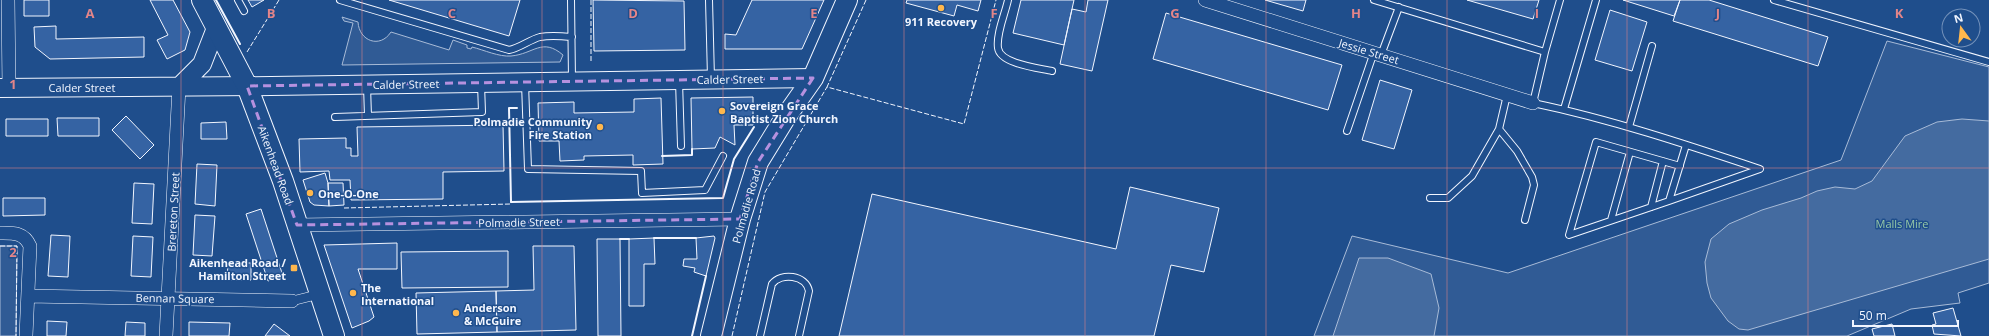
<svg xmlns="http://www.w3.org/2000/svg" width="1989" height="336" font-family="'Open Sans',sans-serif">
  <style>
    .green { fill: #305b95; stroke: #a8bbd7 }
    .water { fill: #446ba0; stroke: #a8bbd7 }
    .building { fill: #3563a3; stroke: #f2f6ff }
    .lines { fill: none; stroke-linecap: round; stroke-linejoin: round }
    .service-casing { stroke: #f2f6ff; stroke-width: 8 }
    .pedestrian-casing { stroke: #f2f6ff; stroke-width: 10 }
    .minor-casing { stroke: #f2f6ff; stroke-width: 14 }
    .secondary-casing { stroke: #f2f6ff; stroke-width: 20 }
    .primary-casing { stroke: #f2f6ff; stroke-width: 22 }
    .service { stroke: #1f4e8c; stroke-width: 6 }
    .pedestrian { stroke: #1f4e8c; stroke-width: 9 }
    .minor { stroke: #1f4e8c; stroke-width: 13 }
    .secondary { stroke: #1f4e8c; stroke-width: 18 }
    .primary { stroke: #1f4e8c; stroke-width: 20 }
    .fence { stroke: #f2f6ff; stroke-width: 1; stroke-dasharray: 5 2; stroke-linecap: butt }
    .wall { stroke: #f2f6ff; stroke-width: 2 }
    .marked { fill: none; stroke: #b691df; stroke-width: 3; stroke-dasharray: 8 5; stroke-linejoin: round }
    .grid { fill: none; stroke: #e38589; stroke-width: 1; stroke-opacity: 0.55 }
    .poi-dot { fill: #ffb74d; stroke: #1f4e8c; stroke-width: 1.5 }
    .labels { text-anchor: middle; dominant-baseline: central; stroke-width: 3; stroke-linejoin: round; paint-order: stroke }
    .poi-label { font-size: 11px; font-weight: bold; fill: #f2f6ff; stroke: #1f4e8c; text-anchor: start }
    .street-label { font-size: 11px; fill: #f2f6ff; stroke: #1f4e8c }
    .park-label { font-size: 11px; fill: #97c8a6; stroke: #1f4e8c }
    .grid-label { font-size: 13px; text-anchor: middle; font-weight: bold; fill: #e38589; stroke: #1f4e8c; stroke-width: 3; stroke-linejoin: round; paint-order: stroke }
  </style>
  <rect width="100%" height="100%" fill="#1f4e8c"/>
  <path class="green" d="M342,17L358,22C359,41 380,49 391,32L449,50L453,40L467,45V48L471,49L472,47C484,50 499,57 511,56C534,54 542,37 563,55L560,62L342,65L353,23L344,21Z
    M1887,41L1989,67V283L1958,293L1960,303L1911,309L1847,336H1314L1352,236L1508,273L1841,160Z
    M0,246H17L16,336H0Z"/>
  <path class="water" d="M1962,119L1989,121V259L1748,330L1739,329L1728,321L1711,298L1707,283L1705,262L1711,239L1729,224L1762,210L1801,198L1817,191L1835,187L1855,189L1872,181L1905,136L1937,122Z
    M1359,258H1388L1431,274L1439,308L1434,336H1333Z"/>
  <path class="building" d="M24,0H49V16H24Z
    M150,0H173L190,32L185,50L167,59L157,40L168,35Z
    M248,0H264L252,7Z
    M389,0H520L509,36Z
    M593,0L684,1L685,50L594,51Z
    M752,0H824L802,49H725V34L736,35Z
    M907,0H981L978,11L957,5L954,16L906,3Z
    M1021,0H1074L1064,45L1013,33Z
    M1088,0H1108L1092,71L1060,64L1072,9L1086,12Z
    M1265,0H1306L1303,11Z
    M1467,0H1539L1533,19Z
    M1623,0H1680L1674,16Z
    M1680,0H1709L1828,37L1818,66L1673,21Z
    M1610,10L1647,22L1632,71L1595,60Z
    M1166,13L1342,65L1328,110L1153,59Z
    M56,26V39L144,37V57L50,59L35,47L34,27Z
    M1380,80L1412,90L1394,149L1362,140Z
    M753,97V125H734L735,145L720,137L715,148L692,149L691,98Z
    M661,98L663,164L633,165V155L584,156V160L560,161L559,141H539L538,103L574,102V113L634,112V99Z
    M126,116L154,145L140,159L112,130Z
    M57,118H99V136H58Z
    M6,119H48V136H6Z
    M226,122L227,139H201V123Z
    M503,125L504,171L443,172V199L351,200L350,180H330L329,171L300,172L299,139L346,138V148H351V156H358L357,127Z
    M197,164L217,165L215,206L195,204Z
    M325,173L328,183L329,206L314,205L310,202L303,180Z
    M134,183L154,184L152,224L132,223Z
    M328,183H343L344,205L329,206Z
    M1130,187L1219,208L1204,272L1171,265L1154,336H839L872,194L1116,249Z
    M3,198H45V215L3,216Z
    M261,209L283,276L268,281L246,214Z
    M195,215L215,216L212,256L193,255Z
    M51,235L70,236L68,277L48,276Z
    M133,236L153,237L151,277L131,276Z
    M714,236L715,238L706,276L694,272L695,268L683,266L684,259H697L696,238Z
    M654,238L655,264H644V306H629V239Z
    M597,239H620L621,336H598Z
    M397,243V269H358L374,317L369,321L352,328L324,245Z
    M533,246H574L576,330L497,332L496,291L534,290Z
    M508,251V287L402,288L401,252Z
    M228,263H251V280H227Z
    M496,291L497,332L417,334L416,293Z
    M1953,308L1961,336L1934,334L1932,325L1936,324L1933,313Z
    M47,321L67,322L66,336H47Z
    M126,322L145,323V336H125Z
    M189,322L230,323L229,336H189Z
    M274,324L290,336H265Z
    M1892,324L1895,336H1874L1872,329Z"/>
  <g class="lines">
    <g class="service-casing">
      <path id="service" d="M238,0L244,11
        M340,0L509,50C520,48 529,40 540,37C551,35 561,36 572,37
        M571,0L572,79
        M709,0L711,78
        M1008,0C1005,14 996,34 998,48C1000,64 1039,68 1052,71
        M1374,0L1545,52L1560,0
        M1774,0L1989,62
        M1545,52L1533,103C1610,119 1685,144 1760,169L1669,201L1686,145
        M1381,55L1399,7
        M679,81L681,146
        M525,83L528,169L641,171L642,193L705,190L723,156
        M367,86L368,116
        M1507,95L1499,129L1517,151L1532,177L1534,185L1525,220
        M1564,109L1596,0
        M335,117L482,112L481,84
        M1629,127L1652,46
        M1347,131L1374,52
        M1430,198H1448L1472,176L1499,129
        M1669,201L1569,235L1596,142L1680,166
        M1651,207L1663,161
        M1611,220L1630,152
        M760,336L772,284C781,272 806,275 809,291L799,336"/>
    </g>
    <g class="pedestrian-casing">
      <path id="pedestrian" d="M292,301L320,294"/>
    </g>
    <g class="minor-casing">
      <path id="minor" d="M8,0L9,88
        M1205,0L1533,103
        M297,225L740,219
        M0,233C13,233 24,232 30,246L26,336
        M28,296L292,301
        M166,336L179,87"/>
    </g>
    <g class="secondary-casing">
      <path id="secondary" d="M179,87L202,64L216,28
        M0,88L271,86L813,78"/>
    </g>
    <g class="primary-casing">
      <path id="primary" d="M202,0L247,86L283,181L334,336
        M711,336L740,219L758,162L785,118L813,78L847,0"/>
    </g>
    <use href="#service" class="service"/>
    <use href="#pedestrian" class="pedestrian"/>
    <use href="#minor" class="minor"/>
    <use href="#secondary" class="secondary"/>
    <use href="#primary" class="primary"/>
    <path class="fence" d="M591,0V61
      M866,0L827,87L964,124L996,0
      M247,52L279,0
      M344,208L511,204V202
      M0,246H17L16,336
      M732,336L765,192L827,87"/>
    <path class="wall" d="M216,0L240,44
      M517,108H509L511,202L723,198L734,159L754,127
      M662,156L692,155V149
      M654,238H696
      M620,239H629
      M692,336L706,276"/>
  </g>
  <path class="marked" d="M813,78L758,162L740,219L297,225L247,86Z"/>
  <path class="grid" d="M181,0V336M362,0V336M542,0V336M723,0V336M904,0V336M1085,0V336M1266,0V336M1447,0V336M1627,0V336M1808,0V336M0,168H1989"/>
  <g class="poi-dot">
    <circle cx="941" cy="8" r="4"/>
    <circle cx="722" cy="111" r="4"/>
    <circle cx="600" cy="127" r="4"/>
    <circle cx="310" cy="193" r="4"/>
    <rect x="290" y="264" width="8" height="8" rx="2"/>
    <circle cx="353" cy="293" r="4"/>
    <circle cx="456" cy="313" r="4"/>
  </g>
  <g class="labels">
    <g class="poi-label">
      <text x="941" y="21" text-anchor="middle">911 Recovery</text>
      <text x="730" y="105">Sovereign Grace<tspan x="730" dy="13">Baptist Zion Church</tspan></text>
      <text x="592" y="121" text-anchor="end">Polmadie Community<tspan x="592" dy="13">Fire Station</tspan></text>
      <text x="318" y="193">One-O-One</text>
      <text x="286" y="262" text-anchor="end">Aikenhead Road /<tspan x="286" dy="13">Hamilton Street</tspan></text>
      <text x="361" y="287">The<tspan x="361" dy="13">International</tspan></text>
      <text x="464" y="307">Anderson<tspan x="464" dy="13">&amp; McGuire</tspan></text>
    </g>
    <g class="street-label">
      <text transform="translate(1369 51) rotate(17)">Jessie Street</text>
      <text transform="translate(730 79) rotate(-1)">Calder Street</text>
      <text transform="translate(406 84) rotate(-1)">Calder Street</text>
      <text x="82" y="87">Calder Street</text>
      <text transform="translate(276 165) rotate(70)">Aikenhead Road</text>
      <text transform="translate(746 206) rotate(-74)">Polmadie Road</text>
      <text transform="translate(173 212) rotate(-87)">Brereton Street</text>
      <text transform="translate(519 222) rotate(-1)">Polmadie Street</text>
      <text transform="translate(175 298) rotate(1)">Bennan Square</text>
    </g>
    <g class="park-label">
      <text x="1902" y="223">Malls Mire</text>
    </g>
  </g>
  <g class="grid-label">
    <text x="90" y="18">A</text>
    <text x="271" y="18">B</text>
    <text x="452" y="18">C</text>
    <text x="633" y="18">D</text>
    <text x="814" y="18">E</text>
    <text x="994" y="18">F</text>
    <text x="1175" y="18">G</text>
    <text x="1356" y="18">H</text>
    <text x="1537" y="18">I</text>
    <text x="1718" y="18">J</text>
    <text x="1899" y="18">K</text>
    <text x="13" y="89">1</text>
    <text x="13" y="257">2</text>
  </g>
  <g transform="translate(1961 28) rotate(345)"><circle r="19" fill="#1f4e8c" stroke="#7391ba"/>
  <path d="M0-3L7 15L0 10L-7 15Z" fill="#ffb74d"/>
  <text y="-6" font-size="11" font-weight="bold" text-anchor="middle" fill="#f2f6ff">N</text>
  </g>
  <path d="M1853 320v6h105v-6" fill="none" stroke="#f2f6ff" stroke-width="2"/>
  <text x="1859" y="320" font-size="12" fill="#f2f6ff" stroke="#1f4e8c" stroke-width="3" paint-order="stroke">50 m</text>
</svg>
